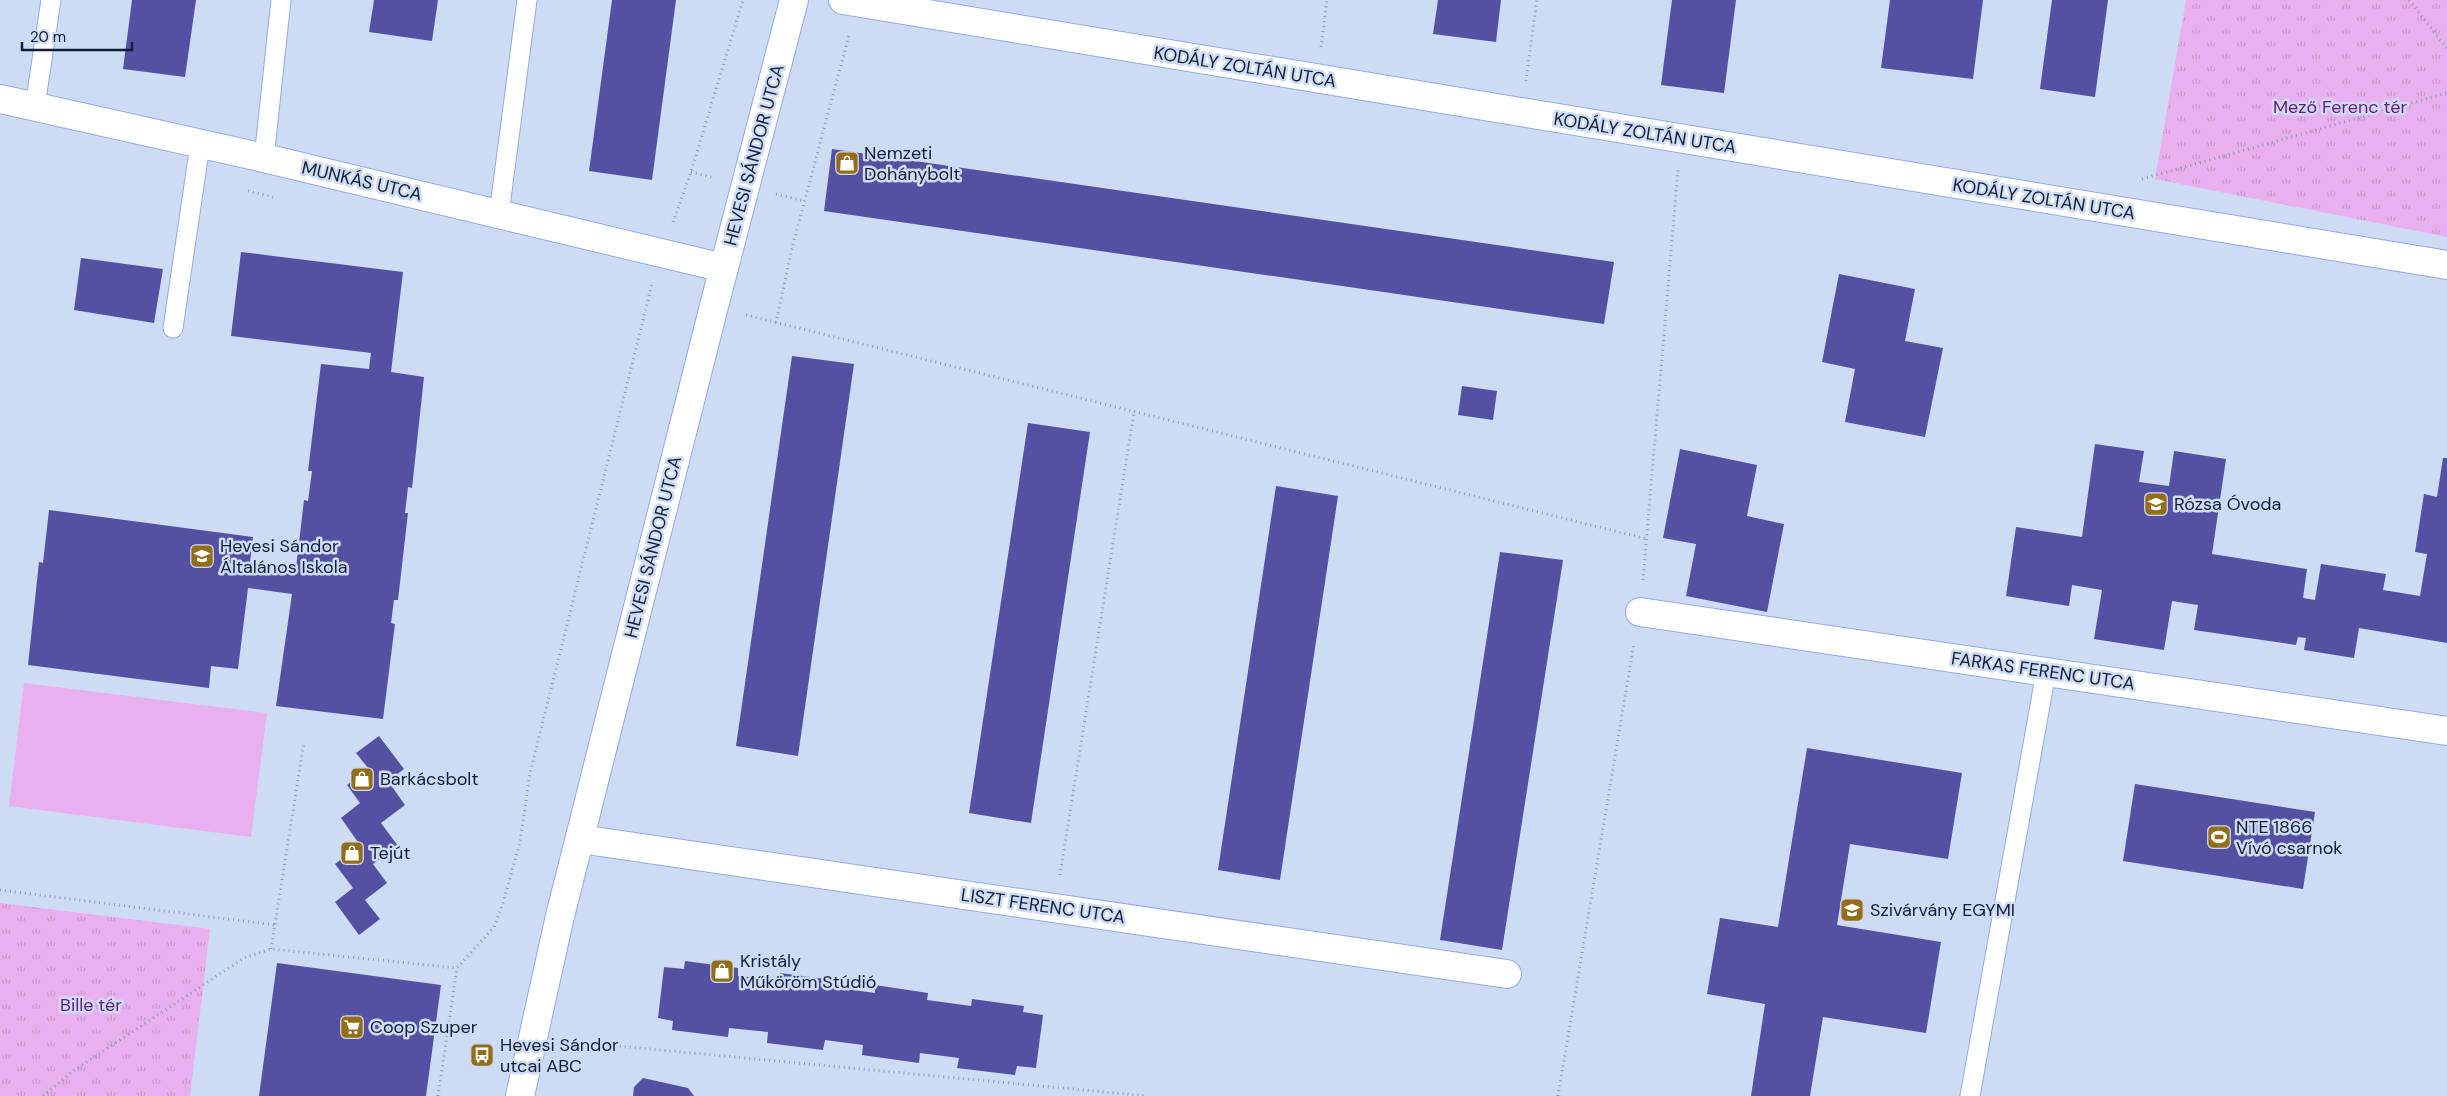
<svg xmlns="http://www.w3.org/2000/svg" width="2447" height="1096" font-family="'DM Sans',sans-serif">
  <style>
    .green { fill: #e9b0f0 }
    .park { fill: url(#park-tufts) }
    .building { fill: #5451a2 }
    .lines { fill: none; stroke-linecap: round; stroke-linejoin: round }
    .service-casing { stroke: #8cace8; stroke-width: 21 }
    .minor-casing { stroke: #8cace8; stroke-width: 30 }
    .secondary-casing { stroke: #8cace8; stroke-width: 30 }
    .path { stroke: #8b99b1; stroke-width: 3; stroke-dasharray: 1 4; stroke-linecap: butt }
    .service { stroke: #fff; stroke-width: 19 }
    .minor { stroke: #fff; stroke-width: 28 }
    .secondary { stroke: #fff; stroke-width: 28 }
    .labels { text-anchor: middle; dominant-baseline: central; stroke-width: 5; stroke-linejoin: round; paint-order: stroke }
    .street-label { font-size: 18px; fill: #121e34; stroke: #cddbf4 }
    .park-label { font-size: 18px; fill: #6b1a76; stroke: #cddbf4 }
    .poi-label { font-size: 18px; fill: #121e34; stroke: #cddbf4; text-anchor: start }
  </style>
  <defs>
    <pattern id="park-tufts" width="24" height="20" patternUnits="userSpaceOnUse" patternTransform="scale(1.25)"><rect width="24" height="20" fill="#e9b0f0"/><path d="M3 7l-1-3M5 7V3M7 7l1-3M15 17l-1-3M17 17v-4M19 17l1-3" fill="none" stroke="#c797ce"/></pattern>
  </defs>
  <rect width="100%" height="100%" fill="#cddbf4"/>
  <path class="green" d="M24,683L267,713L251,837L9,806Z"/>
  <path class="park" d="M2186,0H2447V237L2155,179Z
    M0,903L210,929L190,1096H0Z"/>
  <path class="building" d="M132,0H196L185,77L123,69Z
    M374,0H438L432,41L369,32Z
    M612,0H676L652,180L589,171Z
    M1438,0H1501L1496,42L1433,34Z
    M1672,0H1736L1724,93L1661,85Z
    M1890,0H1983L1973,79L1881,68Z
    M2052,0H2108L2095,97L2040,89Z
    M832,149L1614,262L1604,324L824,211Z
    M241,252L403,272L391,372L424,377L412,488L408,487L405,513H408L398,600H394L391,623L395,624L383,719L276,706L292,594L248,588L238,669L211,666L209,688L28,665L39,562L43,563L49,510L253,537L250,562L296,568L304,500L308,501L312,471H308L321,364L369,369L371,353L231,336Z
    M81,258L163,269L154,323L74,310Z
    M1839,274L1915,289L1905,341L1943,348L1925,437L1845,422L1855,369L1822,362Z
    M792,356L854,364L798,756L736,746Z
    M1462,386L1497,391L1493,420L1458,415Z
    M1028,423L1090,432L1031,823L969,813Z
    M2095,444L2144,451L2139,482L2169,486L2174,451L2226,459L2212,554L2307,569L2303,598L2315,600L2321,564L2386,574L2383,590L2420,596L2427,554L2415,552L2424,494L2437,497L2443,458H2447V643L2359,628L2354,658L2304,650L2306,638L2298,637L2296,645L2194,630L2198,605L2172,601L2164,650L2094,639L2102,590L2072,585L2069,606L2006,596L2016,527L2082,537Z
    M1680,449L1757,465L1747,516L1784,524L1767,612L1686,596L1696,544L1663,538Z
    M1276,486L1338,496L1280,880L1218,870Z
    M1500,552L1563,560L1502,950L1440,940Z
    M379,736L404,769L388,781L405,805L381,823L398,846L373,864L387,883L365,900L380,919L359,935L335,902L353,888L335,864L360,845L341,818L360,803L347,785L369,769L356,753Z
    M1807,748L1962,773L1948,859L1850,844L1837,925L1941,942L1926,1033L1823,1017L1810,1096H1751L1765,1004L1707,994L1720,918L1778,927Z
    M2135,784L2315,812L2303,889L2123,861Z
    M685,961L738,968V976L779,980L780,973L833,980L832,987L875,993V985L928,993L927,1000L971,1006L972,999L1024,1006L1023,1012L1043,1015L1036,1068L1017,1066L1015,1075L957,1068L959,1058L920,1053L919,1063L862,1055L863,1045L825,1040L823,1050L767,1043L768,1032L729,1028L728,1037L672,1030L673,1021L658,1018L664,967L684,969Z
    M277,963L441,985L426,1096H259Z
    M643,1078L688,1088L694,1096H633L634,1087Z"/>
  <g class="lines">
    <g class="service-casing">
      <path id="service" d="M35,106L51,0
        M264,158L281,0
        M499,214L527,0
        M173,328L200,145
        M1970,1096L2046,672"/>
    </g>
    <g class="minor-casing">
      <path id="minor" d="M843,0L2447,265
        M0,99L264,158L724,268
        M1640,612L2447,731
        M580,839L1507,974"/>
    </g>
    <g class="secondary-casing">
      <path id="secondary" d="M520,1096L560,916L714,306L794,0"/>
    </g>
    <path class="path" d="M2409,0L2447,48
      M1321,47L1327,0
      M1526,81L1537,0
      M691,172L715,178
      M2142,179L2447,93
      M248,191L273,197
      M776,194L805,201
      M673,222L691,172L743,0
      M746,315L1647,539
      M776,323L792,248L849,35
      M1643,580L1678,170
      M1060,875L1134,412
      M0,890L275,925
      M271,949L304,742
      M565,1041L1147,1096
      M43,1096L73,1071L244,958L271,949L457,968
      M438,1096L457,968L494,927L503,903L520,842L530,773L652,284
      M1558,1096L1634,643"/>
    <use href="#service" class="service"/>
    <use href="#minor" class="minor"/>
    <use href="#secondary" class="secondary"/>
  </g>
  <defs>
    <g id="shop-square" transform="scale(1.25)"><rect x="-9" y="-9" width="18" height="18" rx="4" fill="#946e16" stroke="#cddbf4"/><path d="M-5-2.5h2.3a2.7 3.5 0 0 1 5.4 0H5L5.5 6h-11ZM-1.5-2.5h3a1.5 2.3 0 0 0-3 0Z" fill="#fff"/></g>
    <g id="school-square" transform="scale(1.25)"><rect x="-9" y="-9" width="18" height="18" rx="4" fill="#946e16" stroke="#cddbf4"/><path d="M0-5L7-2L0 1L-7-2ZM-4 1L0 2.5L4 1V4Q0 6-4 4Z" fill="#fff"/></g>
    <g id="stadium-square" transform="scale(1.25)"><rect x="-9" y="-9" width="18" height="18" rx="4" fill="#946e16" stroke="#cddbf4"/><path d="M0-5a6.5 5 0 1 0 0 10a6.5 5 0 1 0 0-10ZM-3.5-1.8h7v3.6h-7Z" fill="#fff"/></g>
    <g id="supermarket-square" transform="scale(1.25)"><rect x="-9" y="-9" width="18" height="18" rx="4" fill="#946e16" stroke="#cddbf4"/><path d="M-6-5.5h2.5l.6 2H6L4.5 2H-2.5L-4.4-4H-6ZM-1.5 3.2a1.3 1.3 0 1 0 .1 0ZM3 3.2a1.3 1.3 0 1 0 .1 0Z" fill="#fff"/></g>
    <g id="bus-square" transform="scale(1.25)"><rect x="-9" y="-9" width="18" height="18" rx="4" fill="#946e16" stroke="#cddbf4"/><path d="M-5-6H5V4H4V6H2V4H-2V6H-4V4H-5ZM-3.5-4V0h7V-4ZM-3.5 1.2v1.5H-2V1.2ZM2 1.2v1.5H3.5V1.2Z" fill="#fff"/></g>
  </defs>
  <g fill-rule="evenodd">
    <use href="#shop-square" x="847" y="163"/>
    <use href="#school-square" x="2156" y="504"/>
    <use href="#school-square" x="202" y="556"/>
    <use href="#shop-square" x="362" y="779"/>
    <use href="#stadium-square" x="2219" y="837"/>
    <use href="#shop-square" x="352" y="853"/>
    <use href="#school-square" x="1852" y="910"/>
    <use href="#shop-square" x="722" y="971"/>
    <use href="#supermarket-square" x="352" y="1027"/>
    <use href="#bus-square" x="482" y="1055"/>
  </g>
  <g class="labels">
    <g class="street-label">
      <text transform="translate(1245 67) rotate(9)">KODÁLY ZOLTÁN UTCA</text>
      <text transform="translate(1645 133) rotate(9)">KODÁLY ZOLTÁN UTCA</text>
      <text transform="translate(754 155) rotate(-75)">HEVESI SÁNDOR UTCA</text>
      <text transform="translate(362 181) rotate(13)">MUNKÁS UTCA</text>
      <text transform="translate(2044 199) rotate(9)">KODÁLY ZOLTÁN UTCA</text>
      <text transform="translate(653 547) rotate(-76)">HEVESI SÁNDOR UTCA</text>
      <text transform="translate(2043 671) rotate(8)">FARKAS FERENC UTCA</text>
      <text transform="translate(1043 906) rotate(8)">LISZT FERENC UTCA</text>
    </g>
    <g class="park-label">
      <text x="2340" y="107">Mező Ferenc tér</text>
      <text x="91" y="1005">Bille tér</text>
    </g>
    <g class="poi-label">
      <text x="864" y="153">Nemzeti<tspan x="864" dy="21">Dohánybolt</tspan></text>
      <text x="2174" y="504">Rózsa Óvoda</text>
      <text x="220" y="546">Hevesi Sándor<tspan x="220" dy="21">Általános Iskola</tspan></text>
      <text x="380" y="779">Barkácsbolt</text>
      <text x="2236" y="827">NTE 1866<tspan x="2236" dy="21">Vívó csarnok</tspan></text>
      <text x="370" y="853">Tejút</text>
      <text x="1870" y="910">Szivárvány EGYMI</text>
      <text x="740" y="961">Kristály<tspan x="740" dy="21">Műköröm Stúdió</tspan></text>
      <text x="370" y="1027">Coop Szuper</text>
      <text x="500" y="1045">Hevesi Sándor<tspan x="500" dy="21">utcai ABC</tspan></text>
    </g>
  </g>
  <path d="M22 42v8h110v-8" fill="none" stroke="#121e34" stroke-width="2.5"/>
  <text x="30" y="42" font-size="15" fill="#121e34" stroke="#cddbf4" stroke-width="4" paint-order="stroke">20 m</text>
</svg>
